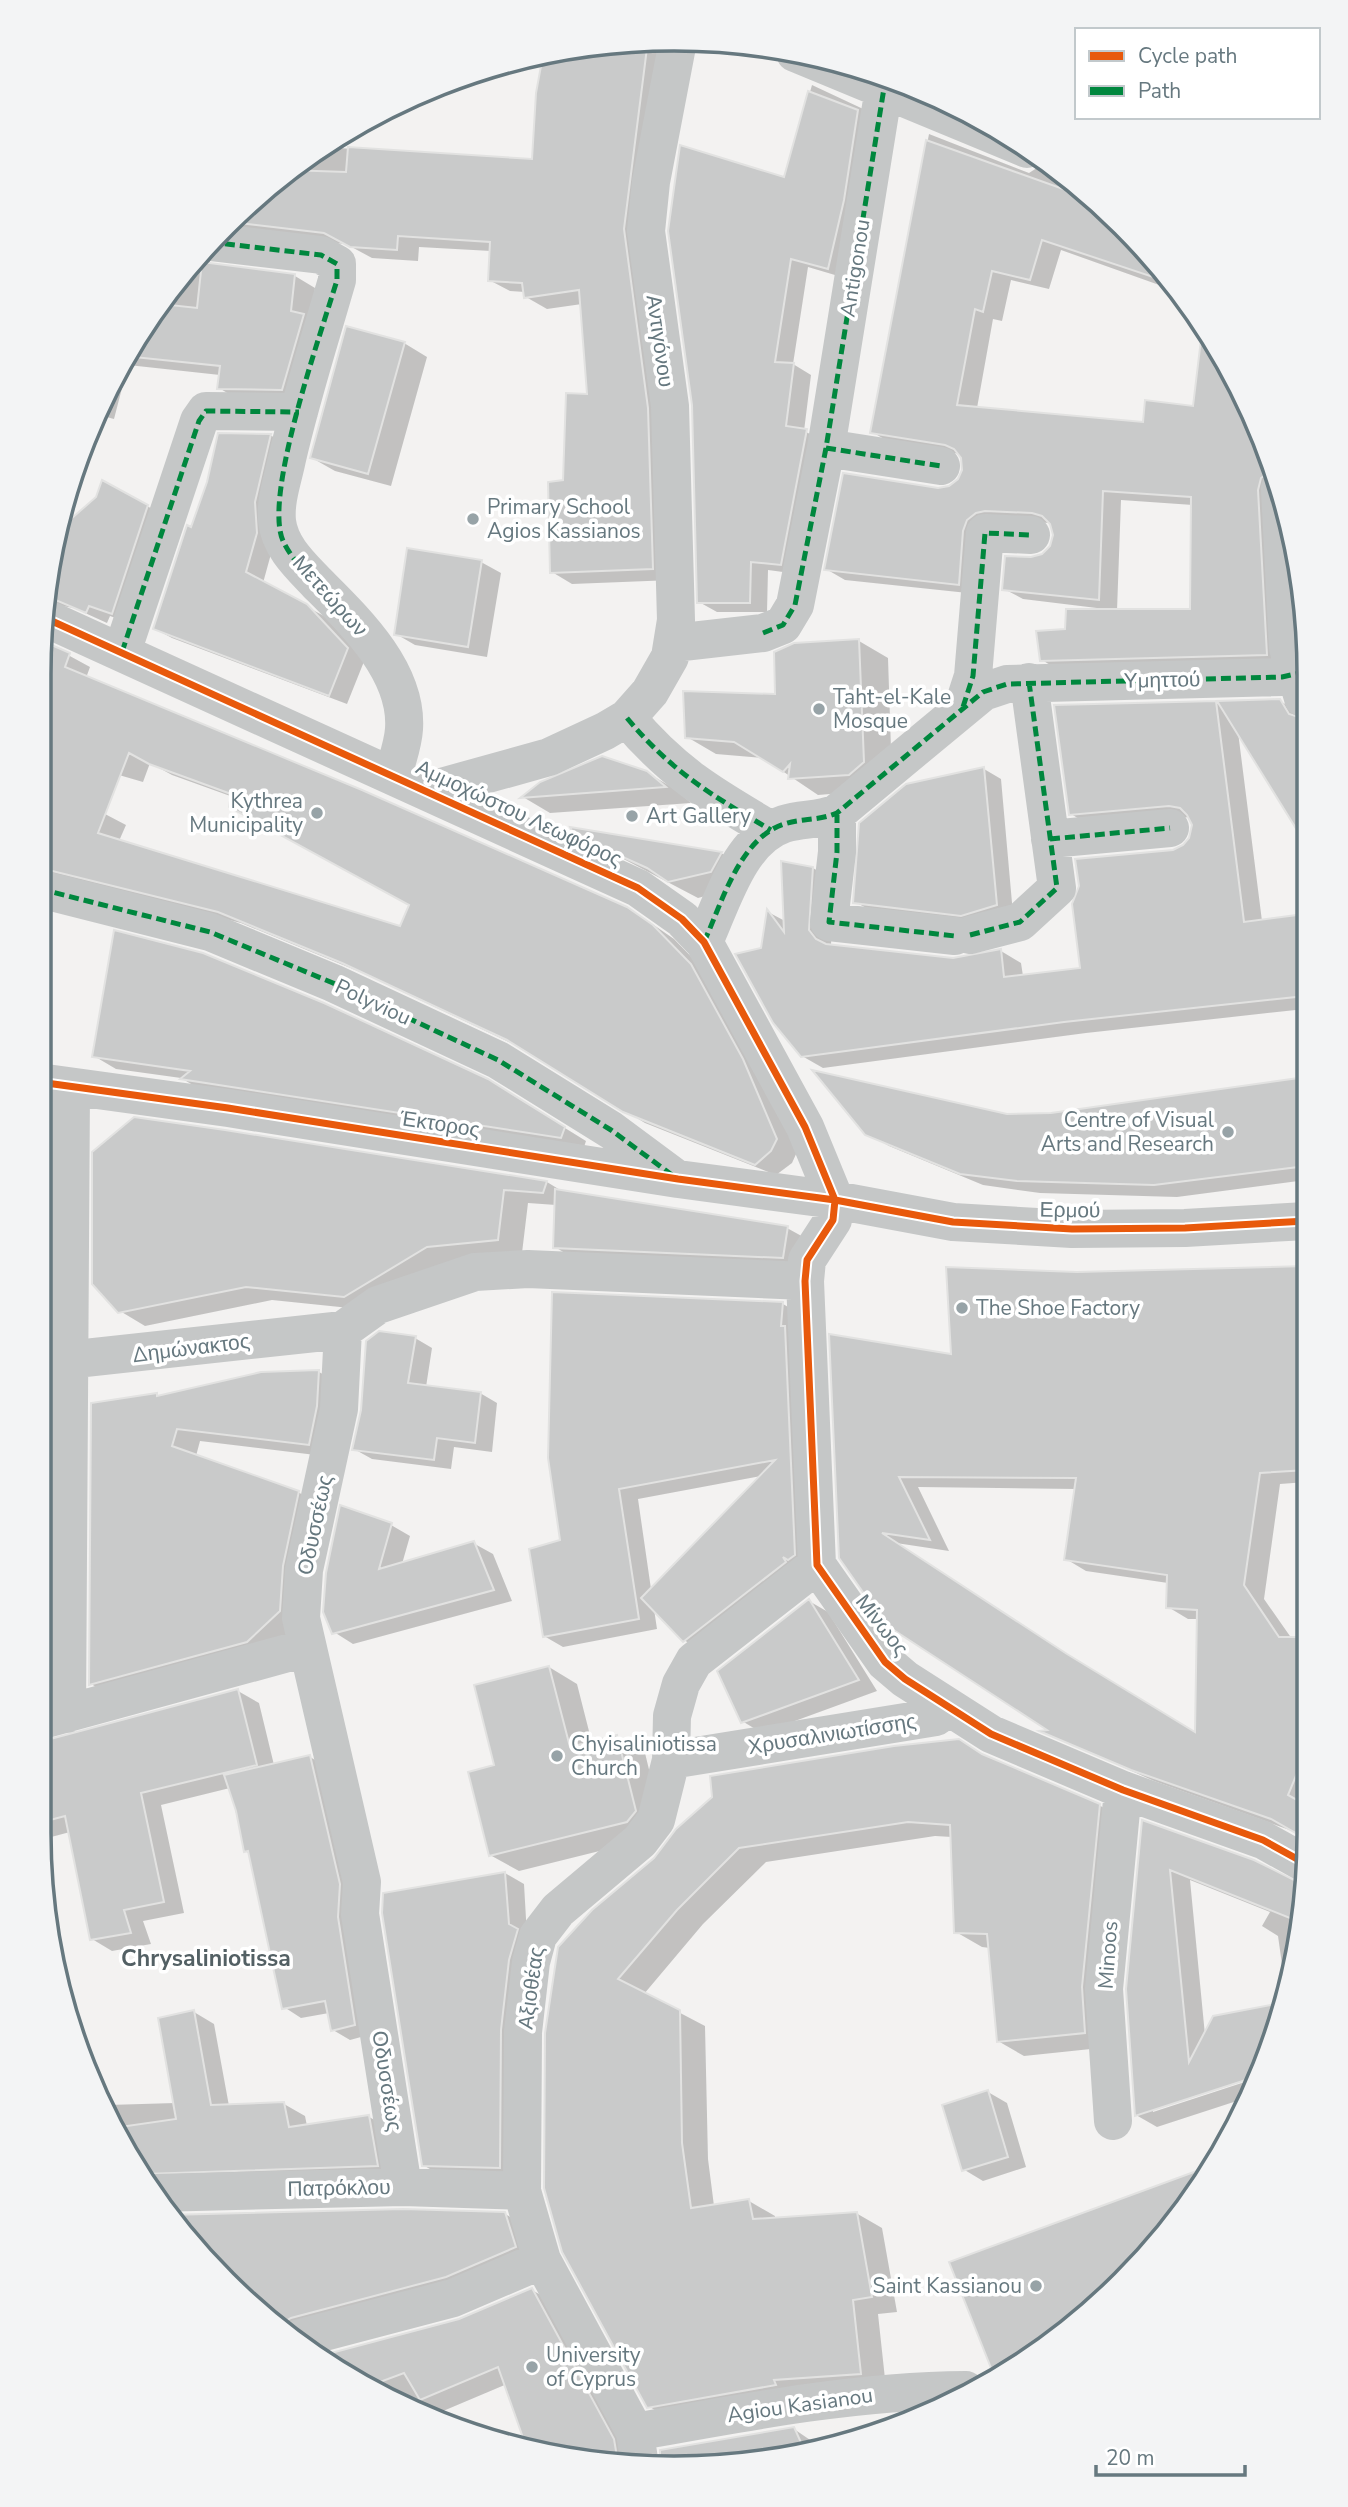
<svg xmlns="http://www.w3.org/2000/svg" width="1348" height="2507" font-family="'Nunito Sans',sans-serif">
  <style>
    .shadow { fill: #0003; fill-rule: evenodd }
    .building { fill: #c9caca; stroke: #e2e2e1; stroke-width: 2; fill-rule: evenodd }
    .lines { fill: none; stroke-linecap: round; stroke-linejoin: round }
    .street { stroke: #c5c7c7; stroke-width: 38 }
    .quiet { stroke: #00873e; stroke-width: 5; stroke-dasharray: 10 5; stroke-linecap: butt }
    .cycleway-casing { stroke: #fff; stroke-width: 11 }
    .cycleway { stroke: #e8590c; stroke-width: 7 }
    .poi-dot { fill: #97a3a7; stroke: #fff; stroke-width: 2.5 }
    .labels { text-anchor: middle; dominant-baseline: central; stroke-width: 7; stroke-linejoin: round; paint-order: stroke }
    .street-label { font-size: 21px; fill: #66787f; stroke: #fff }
    .poi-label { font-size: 21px; fill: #66787f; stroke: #fff; text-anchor: start }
    .neighbourhood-label { font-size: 23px; font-weight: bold; fill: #536064; stroke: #fff }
    .rim { fill: none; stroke: #66787f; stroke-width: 3.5 }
  </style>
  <rect width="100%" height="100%" fill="#f3f2f1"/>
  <path class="shadow" d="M632,40L669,41L644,242L673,580L572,584L552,572L565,481L589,395L582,304L547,309L526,297L525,292L510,291L489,280L491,251L419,247L418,261L372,258L346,244L223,233L209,251L210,263L295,276L315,288L303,401L239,400L219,388L220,375L128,365L114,419L99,415L123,357L196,255L287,170L324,147L534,161L538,93L545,54Z
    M812,85L876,115L845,278L808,267L793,364L811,375L804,431L824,441L798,574L768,570L767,612H717L699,602L785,179Z
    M929,134L1029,173L1046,162L1093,196L1176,291L1061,250L1049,289L1011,280L1002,321L993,319L977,408L1145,424L1195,408L1204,323L1276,469L1280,488L1285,665L1060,671L1042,660L1067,631L1105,611V609L1023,599L1004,589L1031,559L1043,556L1051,547L1055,535L1051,523L1005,521L977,594L845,580L826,569L938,489L950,488L960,480L964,470L960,454L891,443L872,432ZM1121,500L1193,505L1192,611H1117Z
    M404,343L427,357L391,486L335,471L312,458Z
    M270,435L287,445L274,543L263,583L324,616L365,659L347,704L172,638L155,629L192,530Z
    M147,506L168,518L132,624L110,616L107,623L74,608L62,606L41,633L46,643L90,667L86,678L626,909L648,921L674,939L711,977L797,1152L792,1163L776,1175L645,1123L524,1049L365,974L241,923L67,879L40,881V802L105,814L126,825L119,841L401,928L411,905L233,797L172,775L150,763L143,782L40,752V633L59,517L70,522Z
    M481,562L501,573L487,657L415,645L396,634Z
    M859,641L888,658L892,779L879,790L818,795L763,758L716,754L687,737L777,695Z
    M1280,701L1299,712L1304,721L1238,732L1262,921L1305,916V1009L1086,1033L823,1068L802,1056L762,949L768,912L785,921L813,868L833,880L831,946L953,960L1001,951L1021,963L1023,976L1082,970L1173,851L1184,847L1191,838L1193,825L1190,817L1091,826L1071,814L1216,702L1223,707Z
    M984,769L1001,779L1013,914L979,924L872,911L855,902Z
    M646,772L675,789L691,803L550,813L523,797Z
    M576,834L721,853L749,869L739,887L698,898Z
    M94,1056L510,1094L586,1141L583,1150L203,1091L181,1078L116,1069Z
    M1306,1079V1180L1177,1197L1040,1193L983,1185L889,1146L866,1133L1051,1114Z
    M39,1108L62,1121L61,1352L39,1369Z
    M135,1119L547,1182L565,1193L787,1228L816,1244L811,1273L583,1264L555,1247L556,1205L528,1203L522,1253L369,1310L272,1300L145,1326L120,1311Z
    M1306,1268L1307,1482L1280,1484L1264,1599L1292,1639H1307L1308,1808L1298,1833L1154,1781L1045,1732L1052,1731L840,1557L952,1356L1077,1274ZM918,1487L1076,1489L1066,1559L1086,1571L1168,1583V1607L1188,1619H1199L1197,1735L1088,1668L896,1543L949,1551Z
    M783,1304L802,1315L808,1570L703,1652L684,1640L654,1609L657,1629L563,1647L544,1636L562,1541ZM761,1476L651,1589L638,1499Z
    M415,1338L432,1348L426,1387L480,1393L497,1403L492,1452L454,1447L451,1469L372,1459L354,1449L363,1411Z
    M319,1372L342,1385L332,1457L200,1441L196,1456L298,1492L321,1506L302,1624L270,1654L114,1697L91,1684L93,1405Z
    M39,1382L40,1386L63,1398L65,1708L39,1727Z
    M391,1525L410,1536L402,1564L473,1543L493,1554L512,1601L353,1644L334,1632Z
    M809,1601L828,1612L877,1691L762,1733L742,1721Z
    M549,1667L577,1684L592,1743L616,1737L645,1753L663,1827L656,1837L519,1871L490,1855L496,1767Z
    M238,1691L259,1703L274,1765L310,1757L327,1767L372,2034L350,2040L333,2030L329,2013L301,2018L284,2007L250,1854L245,1851L230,1788L161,1805L184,1913L143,1921L151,1944L112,1951L92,1939L70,1832L40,1840L39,1741L40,1744Z
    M988,1759L1099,1805L1125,1821L1110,2047L1024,2056L998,2041L990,1948L982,1947L956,1932L952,1837L935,1836L766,1862L703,1924L644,1994L705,2026L708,2159L714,2206L749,2201L775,2216V2219L856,2213L882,2228L897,2312L878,2314L886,2388L674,2421L648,2406L546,2188L656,1859Z
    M1144,1822L1306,1888L1287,2000L1278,1936L1262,1926L1270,1912L1190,1880L1205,2035L1214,2017L1285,2004L1256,2075L1153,2108V2112L1254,2079L1246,2098L1157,2127L1136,2115Z
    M505,1873L524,1884L527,1936L519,2178L442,2176L423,2165L385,1895Z
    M55,1931L60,1934L64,1990Z
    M194,2012L214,2024L229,2106L284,2104L305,2116L307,2126L369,2117L390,2128L397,2177L156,2195L108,2105L175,2103Z
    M988,2092L1007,2103L1026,2167L983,2181L963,2169Z
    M403,2211L505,2214L526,2226L535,2259L299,2341L168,2216Z
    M532,2290L553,2302L636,2459L529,2449L507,2384L436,2414L317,2358L459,2321Z
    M924,2416L889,2427L885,2418Z
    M794,2429L816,2444L716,2467L661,2462Z"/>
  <path class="building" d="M632,40H648L624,229L648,408L653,569L550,573L548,482L563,480L566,393L587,394L579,290L524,298L522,283L488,281L490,242L398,236L397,250L350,247L324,233L231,222L287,170L346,172L348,147L532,159L536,93L543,55Z
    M808,91L858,110L844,200L828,269L791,259L775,362L794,363L786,426L807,429L781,565L751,562L750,603H697L692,405L668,231L680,145L784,177Z
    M926,140L1097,201L1168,282L1042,240L1030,280L992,271L983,312L975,309L957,405L1143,422L1145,400L1193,406L1203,323L1275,468L1261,478L1258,490L1267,655L1040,661L1036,631L1065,629L1066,609H1190L1191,497L1103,491L1099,600L1002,590L1005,556L1031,557L1042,554L1050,546L1053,535L1050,524L1042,516L1032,513L985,511L976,513L967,520L963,531L959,585L824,570L843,473L938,488L949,486L958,479L962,470L961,458L954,449L945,445L870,433Z
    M202,262L295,274L291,311L304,314L282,390L217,389L220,366L124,356L161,304L197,308Z
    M346,326L405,342L368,474L310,458Z
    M218,433L271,434L255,502L257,533L246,572L307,604L348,648L329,696L153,629L187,525L191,527L207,482Z
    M102,480L148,505L112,614L89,606L86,613L46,596L56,532L96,497Z
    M407,548L482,560L468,647L394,635Z
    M859,639L864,762L849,775L788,779L790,764L783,772L734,742L685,738L683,691L775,694L774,652L794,643Z
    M40,640L70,653L65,667L362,790L627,907L653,925L691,964L743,1059L777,1139L771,1151L755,1165L623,1112L507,1040L342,963L218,912L40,868ZM129,753L149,764L231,794L229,807L409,905L400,926L98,833Z
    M1280,699L1289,714L1305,719V843L1217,701Z
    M1216,701L1244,922L1305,914V996L1064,1022L801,1057L773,1023L735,954L761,948L767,909L784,932L781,861L813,867L809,930L816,939L826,944L953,958L1001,949L1004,977L1080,968L1072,904L1079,886L1075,859L1173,850L1183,845L1189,838L1192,825L1187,815L1180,808L1169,806L1069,815L1054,705Z
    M602,756L647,771L666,787L520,798L540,782Z
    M984,767L997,905L961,916L853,903L859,823L906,784Z
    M570,827L722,852L711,872L668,882L647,868L574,835Z
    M114,930L203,953L324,1003L488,1079L565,1127L561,1138L180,1079L190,1071L92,1057Z
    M812,1070L1007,1114L1051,1113L1306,1077V1166L1154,1185L1017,1181L960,1174L865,1135Z
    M134,1117L225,1130L547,1181L543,1193L504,1190L498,1240L427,1247L344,1297L246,1287L118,1313L92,1284V1152Z
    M48,1188V1237L39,1227V1196Z
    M555,1189L788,1226L783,1258L553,1248Z
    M1306,1266L1307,1470L1260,1473L1244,1585L1279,1637H1307L1308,1747L1288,1795L1308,1806V1840L1271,1819L1131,1770L1039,1731L1047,1730L886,1625L839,1558L829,1334L951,1354L946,1267L1077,1272ZM899,1477L1076,1478L1064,1560L1167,1575L1166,1608L1197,1610L1195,1732L1067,1654L882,1533L930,1540Z
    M552,1292L783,1302L781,1326H785L795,1555L788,1560L783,1557L786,1562L683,1642L641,1598L775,1460L619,1489L639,1619L543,1637L529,1549L560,1540L548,1458Z
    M379,1331L416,1336L408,1383L481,1392L475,1443L437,1438L434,1460L352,1450L361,1410L366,1341Z
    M319,1370L317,1406L309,1445L177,1429L172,1446L299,1491L283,1566L280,1611L247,1642L89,1685L91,1403L157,1393V1396L261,1372Z
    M47,1410L45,1697L39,1698V1412Z
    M340,1505L392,1523L379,1569L474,1541L494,1590L332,1634L323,1612L326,1573Z
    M809,1599L859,1680L741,1723L717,1671Z
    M549,1666L570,1747L617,1735L636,1811L627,1822L489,1856L468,1772L494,1765L474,1685Z
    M238,1689L257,1765L141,1793L164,1902L124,1910L131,1933L90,1940L65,1816L39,1823V1742Z
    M959,1739L982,1754L1100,1804L1082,1987L1085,2033L997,2042L987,1934L954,1933L950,1825L908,1822L739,1848L677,1910L618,1979L680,2010L682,2143L691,2208L749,2199L753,2219L857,2212L872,2297L853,2300L861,2374L774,2380L776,2385L647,2408L562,2252L544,2188L545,2033L558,1947L592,1910L654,1858L676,1829L712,1797L710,1776L894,1746Z
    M310,1755L340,1884L338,1917L355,2025L331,2031L325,2001L282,2009L248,1851L244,1852L236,1811L224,1775Z
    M1142,1820L1254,1860L1306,1886L1300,1922L1170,1870L1189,2062L1213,2016L1286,2002L1255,2077L1135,2116L1126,1989Z
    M505,1872L509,1924L518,1929L509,1960L501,2030L500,2168L422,2166L382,1913L383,1893Z
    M194,2010L211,2105L284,2102L289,2127L369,2115L378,2166L145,2174L120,2127L176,2119L158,2018Z
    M988,2090L1008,2157L962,2171L942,2105Z
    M1213,2165L1093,2311L993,2373L949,2262Z
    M403,2209L505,2212L516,2247L446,2277L291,2318L281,2324L167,2215Z
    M532,2288L614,2439L617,2457L527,2449L498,2367L420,2400L404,2373L372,2385L316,2357L459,2319Z
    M794,2427L803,2447L716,2467L660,2462V2450Z"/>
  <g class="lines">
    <path class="street" d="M795,53L1027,149
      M210,242L321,255L337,264V280C320,339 301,398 287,459C283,479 275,500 277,521C280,547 300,565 317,583C354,620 408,671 404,729C403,745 397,760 393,775
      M826,448L941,466
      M1280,489L1288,648L1303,698
      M43,617L638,888L682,919L704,942L805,1127L835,1200L833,1220L807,1260L805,1281L817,1565L885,1662L905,1679L991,1734L1123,1790L1263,1840L1308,1865
      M674,643L763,633L783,625L795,605L826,448L884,88L890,78
      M122,652L199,421L206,411L299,412
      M963,707L973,676L985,533L1031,535
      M627,718C672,772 711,795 771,830
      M427,791L549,757L605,731L627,718L650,692L670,657L676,620L670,406L646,231L651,182L678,41
      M837,813V852L829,922L955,936
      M1050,839L1170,828
      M40,889L210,932L333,983L498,1060L611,1130L673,1176
      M970,935L1020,922L1057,888L1029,682
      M704,942C722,903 739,839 784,824C802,818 818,821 837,813L983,692L1007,684L1282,677L1304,672
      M39,1082L228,1108L678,1179L835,1200L953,1222L1072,1229L1185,1228L1306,1221
      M343,1330L339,1409L304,1570L301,1618L362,1882L360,1914L403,2187
      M39,1363L343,1330L378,1305L475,1272L528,1269L805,1281
      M67,1714L71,1088
      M39,1721L306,1648
      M671,1760L936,1717L947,1707
      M1113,2121L1104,1989L1123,1790
      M155,2193L403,2187L522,2191
      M297,2339L453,2298L542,2260
      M635,2432C745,2412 855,2391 966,2390
      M639,2460L635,2432L542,2260L522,2191L523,2032L531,1962L538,1936L558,1910L640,1841L656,1820L671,1760L672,1716L681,1684L694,1661L817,1565"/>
    <path class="quiet" d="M210,242L321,255L337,264V280C322,331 261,500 284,543C295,565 316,582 333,599
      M826,448L941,466
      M763,633L783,625L795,605L826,448L884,88
      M122,652L199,421L206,411L299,412
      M963,707L973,676L985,533L1031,535
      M627,718C672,772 711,795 771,830
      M837,813V852L829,922L955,936
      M1050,839L1170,828
      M40,889L210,932L333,983L498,1060L611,1130L672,1175
      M970,935L1020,922L1057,888L1029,682
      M704,942C722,903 739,839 784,824C802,818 818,821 837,813L983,692L1007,684L1282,677L1304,672"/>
    <g class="cycleway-casing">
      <path id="cycleway" d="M43,617L638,888L682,919L704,942L805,1127L835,1200L833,1220L807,1260L805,1281L817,1565L885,1662L905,1679L991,1734L1123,1790L1263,1840L1308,1865
        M39,1082L228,1108L678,1179L835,1200L953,1222L1072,1229L1185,1228L1306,1221"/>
    </g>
    <use href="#cycleway" class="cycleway"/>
  </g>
  <g class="poi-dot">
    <circle cx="473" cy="519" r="7"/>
    <circle cx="819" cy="709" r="7"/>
    <circle cx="317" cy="813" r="7"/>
    <circle cx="632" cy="816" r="7"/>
    <circle cx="1228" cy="1132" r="7"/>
    <circle cx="962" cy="1308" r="7"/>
    <circle cx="557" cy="1756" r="7"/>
    <circle cx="1036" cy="2286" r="7"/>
    <circle cx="532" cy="2367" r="7"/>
  </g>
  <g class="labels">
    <g class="street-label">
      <text transform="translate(855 268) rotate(-81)">Antigonou</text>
      <text transform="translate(660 341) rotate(82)">Αντιγόνου</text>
      <text transform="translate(330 596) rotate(48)">Μετεώρων</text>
      <text transform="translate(1162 680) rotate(-1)">Υμηττού</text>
      <text transform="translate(519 813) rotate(25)">Αμμοχώστου Λεωφόρος</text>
      <text transform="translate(373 1002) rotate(25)">Polyviou</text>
      <text transform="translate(440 1124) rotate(9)">Έκτορος</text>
      <text transform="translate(1070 1210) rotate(1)">Ερμού</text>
      <text transform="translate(191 1348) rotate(-7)">Δημώνακτος</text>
      <text transform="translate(315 1525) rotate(-78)">Οδυσσέως</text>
      <text transform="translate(882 1625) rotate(52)">Μίνωος</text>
      <text transform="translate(832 1734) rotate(-9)">Χρυσαλινιωτίσσης</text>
      <text transform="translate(1108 1955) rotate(-86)">Minoos</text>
      <text transform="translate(531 1988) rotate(-82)">Αξιοθέας</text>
      <text transform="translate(387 2081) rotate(81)">Οδυσσέως</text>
      <text transform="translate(339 2188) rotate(-1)">Πατρόκλου</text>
      <text transform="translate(800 2405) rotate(-8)">Agiou Kasianou</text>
    </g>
    <g class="poi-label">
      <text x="487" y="507">Primary School<tspan x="487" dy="24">Agios Kassianos</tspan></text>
      <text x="833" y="697">Taht-el-Kale<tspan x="833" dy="24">Mosque</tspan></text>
      <text x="303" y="801" text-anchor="end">Kythrea<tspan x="303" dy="24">Municipality</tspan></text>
      <text x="646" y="816">Art Gallery</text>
      <text x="1214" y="1120" text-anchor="end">Centre of Visual<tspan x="1214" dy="24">Arts and Research</tspan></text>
      <text x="976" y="1308">The Shoe Factory</text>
      <text x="571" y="1744">Chyisaliniotissa<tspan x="571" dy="24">Church</tspan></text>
      <text x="1022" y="2286" text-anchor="end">Saint Kassianou</text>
      <text x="546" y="2355">University<tspan x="546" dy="24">of Cyprus</tspan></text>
    </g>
    <g class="neighbourhood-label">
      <text x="206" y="1958">Chrysaliniotissa</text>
    </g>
  </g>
  <path d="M0 0H1348V2507H0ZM674 51H674A623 623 0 0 1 1297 674V1833A623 623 0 0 1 674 2456H674A623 623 0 0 1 51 1833V674A623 623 0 0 1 674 51Z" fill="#f3f4f5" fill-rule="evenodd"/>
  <path class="rim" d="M674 51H674A623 623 0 0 1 1297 674V1833A623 623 0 0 1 674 2456H674A623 623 0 0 1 51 1833V674A623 623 0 0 1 674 51Z"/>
  <rect x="1075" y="28" width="245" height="91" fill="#ffffff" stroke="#c2c9cc" stroke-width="2"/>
  <rect x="1089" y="51" width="35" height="10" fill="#e8590c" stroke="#c2c9cc" stroke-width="2"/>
  <text x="1138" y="63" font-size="21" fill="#66787f">Cycle path</text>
  <rect x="1089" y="86" width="35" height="10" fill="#00873e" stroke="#c2c9cc" stroke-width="2"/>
  <text x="1138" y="98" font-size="21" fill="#66787f">Path</text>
  <path d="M1096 2465v10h149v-10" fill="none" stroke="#66787f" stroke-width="3.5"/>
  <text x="1106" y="2465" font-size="21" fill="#66787f" stroke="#ffffff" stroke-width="5" paint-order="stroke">20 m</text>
</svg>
